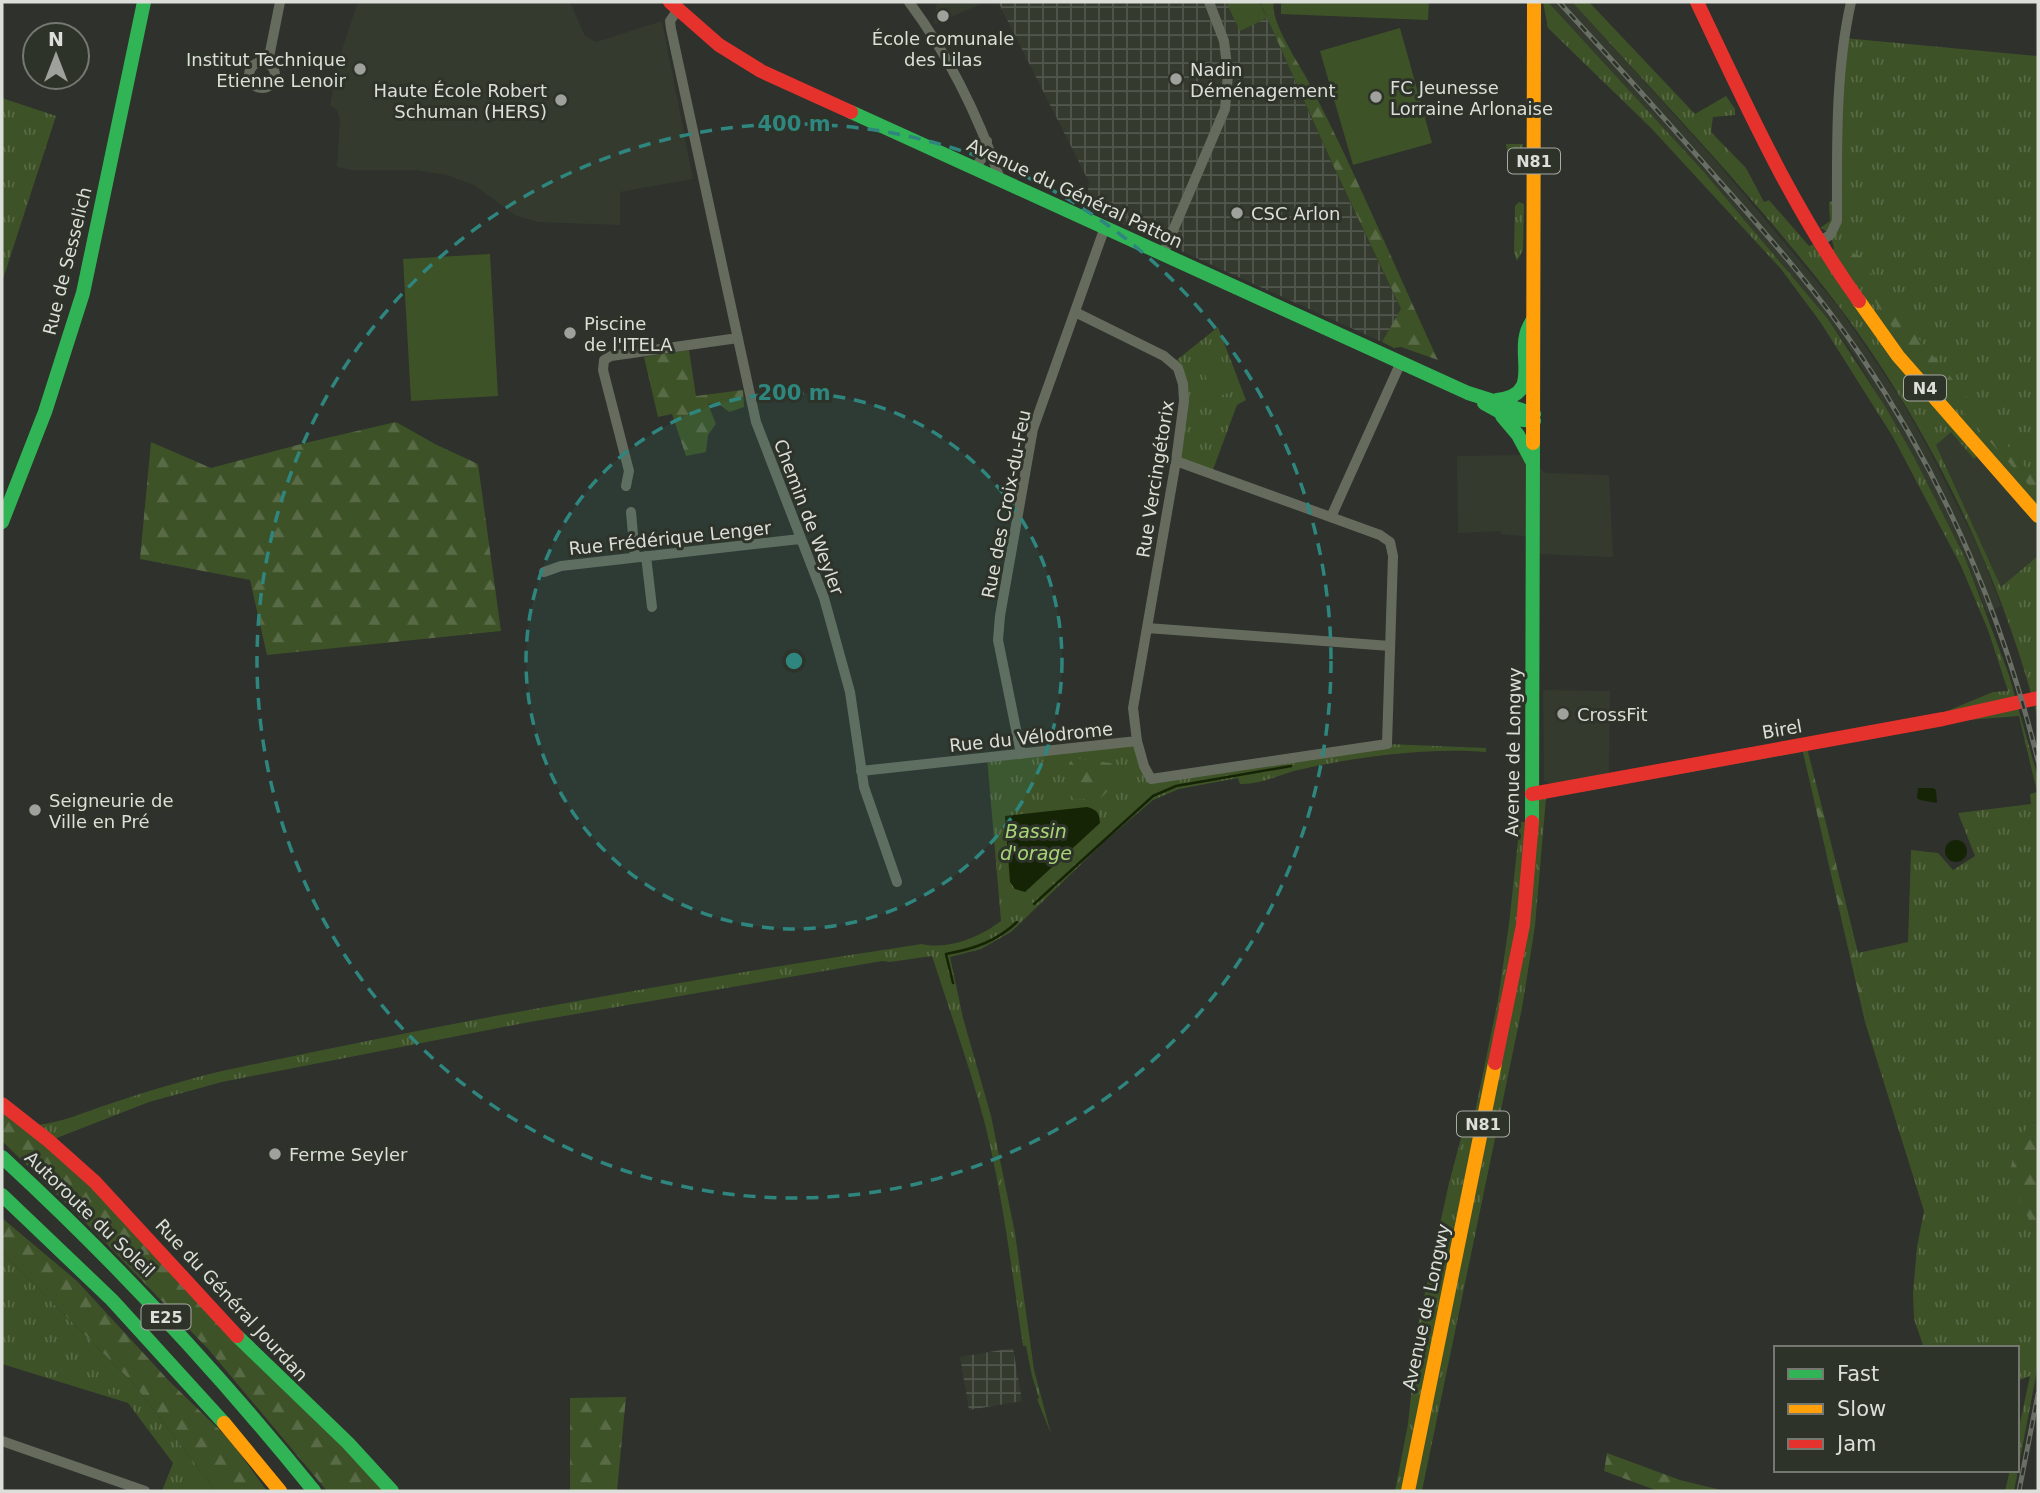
<svg xmlns="http://www.w3.org/2000/svg" width="2040" height="1493" font-family="'DejaVu Sans',sans-serif">
  <style>
    .built { fill: #343b2e }
    .industrial { fill: url(#industrial-grid) }
    .grass { fill: url(#grass-tufts) }
    .forest { fill: url(#forest-firs) }
    .pitch { fill: #3e5227 }
    .water { fill: #162406 }
    .lines { fill: none; stroke-linecap: round; stroke-linejoin: round }
    .stream { stroke: #162406; stroke-width: 2.5 }
    .street { stroke: #656c5e; stroke-width: 10 }
    .fast { stroke: #30b455; stroke-width: 14 }
    .slow { stroke: #ff9f0a; stroke-width: 14 }
    .jam { stroke: #e5322d; stroke-width: 14 }
    .rail-casing { stroke: #6a6f66; stroke-width: 5 }
    .rail { stroke: #2e332a; stroke-width: 2.5; stroke-dasharray: 8; stroke-linecap: butt }
    .ring { fill: none; stroke: #2e867e; stroke-width: 3.5; stroke-dasharray: 12 9 }
    .poi-dot { fill: #9fa29c; stroke: #2e332a; stroke-width: 2.5 }
    .labels { text-anchor: middle; dominant-baseline: central; stroke-width: 6; stroke-linejoin: round; paint-order: stroke }
    .shield { fill: #2e332a; stroke: #a8aba4; stroke-width: 2 }
    .shield-label { font-size: 16px; font-weight: bold; fill: #dcdfd9 }
    .poi-label { font-size: 18px; fill: #dcdfd9; stroke: #2e332a; text-anchor: start }
    .street-label { font-size: 18px; fill: #dcdfd9; stroke: #2e332a }
    .water-label { font-size: 19px; font-style: italic; fill: #a8d478; stroke: #2e332a }
    .centre { fill: #2e867e; stroke: #2e332a; stroke-width: 3.5 }
    .ring-label { font-size: 21px; text-anchor: middle; font-weight: bold; fill: #2e867e; stroke: #2e332a; stroke-width: 6; stroke-linejoin: round; paint-order: stroke }
  </style>
  <defs>
    <pattern id="industrial-grid" width="8" height="8" patternUnits="userSpaceOnUse" patternTransform="scale(1.75)"><rect width="8" height="8" fill="#343b2e"/><path d="M0 4h8M4 0v8" fill="none" stroke="#51574c"/></pattern>
    <pattern id="grass-tufts" width="24" height="20" patternUnits="userSpaceOnUse" patternTransform="scale(1.75)"><rect width="24" height="20" fill="#3e5227"/><path d="M3 7l-1-3M5 7V3M7 7l1-3M15 17l-1-3M17 17v-4M19 17l1-3" fill="none" stroke="#596a46"/></pattern>
    <pattern id="forest-firs" width="22" height="20" patternUnits="userSpaceOnUse" patternTransform="scale(1.75)"><rect width="22" height="20" fill="#3e5227"/><path d="M5 1l3.5 6h-7zM16 11l3.5 6h-7z" fill="#596a46"/></pattern>
  </defs>
  <rect width="100%" height="100%" fill="#2e312c"/>
  <path class="built" d="M358,2H570L585,36L596,42L662,21L693,179L620,192V225L537,222L515,215L474,185L447,175L416,170H352L337,167L340,119L337,110L330,105L338,62Z
    M937,2H986L934,24Z
    M1548,2H1572L1715,160L1840,309L1900,398L1928,448L1980,551L2001,606L1987,613L1965,558L1914,457L1856,358L1828,319L1703,171Z
    M1951,431L1974,459L1982,453L2038,516V556L2001,587L1936,445Z
    M1521,455L1546,473L1609,475L1613,557L1534,554L1533,537L1501,534L1500,531L1458,533L1457,456Z
    M1543,690L1610,691L1609,773L1553,785L1544,781Z"/>
  <path class="industrial" d="M998,2H1260L1332,164L1401,310L1382,342L1086,208L1089,182Z
    M1013,1348L1022,1401L969,1410L960,1357Z"/>
  <path class="grass" d="M1543,2H1548L1703,171L1828,319L1886,408L1914,457L1965,558L2009,675L2038,778V1123L2031,1122L2032,1226L2038,1229V1365L2014,1491H2005L2010,1470H2017V1437L2030,1376L2017,1381V1348H1924L1914,1319L1913,1292L1917,1247L1924,1211L1865,1022L1869,1020L1833,857L1825,846L1830,839L1858,953L1908,942L1911,850L1938,853L1953,870L1975,856L1958,813L2031,804L2030,794L2037,792L2019,716L1943,722L1802,749V752L1546,798L1535,926L1522,1008L1422,1491H1395L1408,1424L1419,1320L1449,1183L1468,1112H1475L1498,1000L1509,924L1520,822H1532V794L1940,714L1993,692L2008,691L1988,630L1961,566L1893,437L1821,323L1781,269L1651,128L1548,28Z
    M1572,2H1589L1695,114L1726,96L1735,109V115L1713,117L1711,132L1746,168L1764,202L1769,200L1809,246L1819,242L1826,255L1834,249C1832,238 1830,232 1820,228L1830,221L1829,202L1833,201L1844,38L2038,56V516L1981,453L1974,459L1951,432L1936,445L2001,587L2038,556V720C2003,578 1928,425 1840,308C1758,200 1663,102 1572,2Z
    M2,98L56,116L2,282Z
    M1506,144H1523L1524,171L1514,170L1509,165Z
    M1519,202L1524,204L1523,250L1517,261L1514,252L1515,206Z
    M1218,327L1246,400L1237,405L1211,475L1176,461L1184,401L1173,363Z
    M1137,741L1151,779L1387,744L1486,748V752C1428,747 1354,757 1298,770C1278,775 1260,785 1240,784L1238,778L1179,789L1153,800L1104,842L1011,932L981,949L950,957L963,1018L991,1116L1015,1233L1034,1370L1051,1434L1037,1399L1039,1398L1032,1376L1026,1346H1023C1012,1272 1003,1197 985,1124C970,1067 950,1012 932,956L890,962L882,961L524,1023L222,1082L149,1102L49,1141L2,1104V1097L38,1125C63,1122 85,1112 109,1104C152,1090 196,1076 241,1067C467,1019 694,978 922,944C949,950 980,937 1001,921L987,757Z
    M2,1252L133,1383L216,1491H162L173,1463L128,1403L2,1364Z"/>
  <path class="forest" d="M1260,2H1274C1269,19 1298,62 1307,79C1355,170 1394,266 1438,360L1401,347L1394,348L1382,342L1401,309L1332,163Z
    M1846,250L1860,256L1894,309L2038,482V495L1932,377L1883,315Z
    M689,350L696,396L743,390L744,407L729,412L718,403L708,404L716,424L708,435L706,452L686,456L672,414L658,417L644,357Z
    M396,422L435,444L478,464L501,631L267,655L250,580L140,559L151,442L211,468L305,443Z
    M1802,748H1807L1830,839L1825,846L1833,856L1869,1020L1865,1022Z
    M1074,758L1117,764V781L1101,798L1071,800L1069,763Z
    M2,1104L49,1141L392,1491H327L209,1350L100,1237L2,1141Z
    M2031,1122L2038,1123V1229L2032,1226L2009,1177L2016,1143Z
    M2,1218L77,1281L170,1382L230,1440L267,1491H216L133,1383L2,1252Z
    M626,1397L617,1491H570V1398Z
    M1607,1453L1680,1480L1725,1491H1658L1604,1471Z"/>
  <path class="pitch" d="M1226,2H1259L1267,18L1240,31Z
    M1281,2H1429L1428,20L1281,14Z
    M1400,28L1432,143L1353,165L1320,51Z
    M490,254L498,396L411,401L403,259Z
    M1218,347L1232,392L1212,398L1199,353Z"/>
  <path class="water" d="M1918,788H1933L1936,790L1937,803L1920,800L1917,798Z
    M1087,807C1097,810 1099,812 1100,823L1025,892L1015,889L1010,882L1005,816Z
    M1945 851a11 11 0 1 1 22 0a11 11 0 1 1-22 0Z"/>
  <g class="lines">
    <path class="stream" d="M1034,904L1153,796L1176,786L1291,766
      M953,983L946,954C974,949 997,941 1017,922"/>
    <path class="street" d="M909,2C950,57 978,115 1000,179
      M679,8L670,21L671,29L756,422L824,598L850,692L864,787L897,882
      M249 75a13 13 0 1 1 26 0a13 13 0 1 1-26 0Z
      M268,62L280,2
      M975,168L985,154L987,141
      M1819,242L1830,235L1837,221C1837,148 1835,73 1851,2
      M1163,254L1225,109L1228,74L1224,41L1209,2
      M1075,312L1164,356L1178,368L1183,384L1184,401L1176,461L1133,708L1137,741
      M626,486L629,471L603,370L604,360L611,356L738,338
      M631,512L635,557
      M1331,517L1401,362
      M646,556L652,607
      M544,572L561,566L800,539
      M1147,628L1390,646
      M1021,754L998,640L1000,616L1033,429L1105,227
      M861,771L1137,741L1144,766L1151,779L1387,744L1393,556L1390,542L1380,535L1176,461
      M2,1441L145,1491"/>
    <path class="fast" d="M851,112L1468,393L1534,414
      M1497,400C1548,394 1510,350 1533,320
      M1484,403L1513,419L1534,421
      M1502,416L1518,435L1533,463
      M2,522L45,412L83,293L144,2
      M1532,822L1533,443
      M2,1157C115,1261 218,1372 314,1491
      M2,1195L112,1300L224,1423
      M237,1336L348,1443L392,1491"/>
    <path class="slow" d="M1859,301L1898,356L2038,516
      M1533,443L1534,2
      M224,1423L280,1491
      M1408,1491L1495,1063"/>
    <path class="jam" d="M670,2L719,45L761,71L851,112
      M1697,2C1746,105 1792,208 1859,301
      M1532,794L1943,719L2038,698
      M1495,1063L1523,925L1532,822
      M2,1104L49,1141L95,1182L237,1336"/>
    <g class="rail-casing">
      <path id="rail" d="M1559,2C1614,62 1668,122 1721,183C1770,238 1820,295 1861,356C1944,479 2003,617 2038,761
        M2019,1491L2038,1394"/>
    </g>
    <use href="#rail" class="rail"/>
  </g>
  <circle cx="794" cy="661" r="268" fill="#2e867e" fill-opacity=".12"/>
  <g class="ring">
    <circle cx="794" cy="661" r="268"/>
    <circle cx="794" cy="661" r="537"/>
  </g>
  <g class="poi-dot">
    <circle cx="943" cy="16" r="7"/>
    <circle cx="360" cy="69" r="7"/>
    <circle cx="1176" cy="79" r="7"/>
    <circle cx="1376" cy="97" r="7"/>
    <circle cx="561" cy="100" r="7"/>
    <circle cx="1237" cy="213" r="7"/>
    <circle cx="570" cy="333" r="7"/>
    <circle cx="1563" cy="714" r="7"/>
    <circle cx="35" cy="810" r="7"/>
    <circle cx="275" cy="1154" r="7"/>
  </g>
  <g class="labels">
    <g class="shield">
      <rect x="1508" y="148.5" width="52" height="25" rx="5"/>
      <rect x="1904" y="375.5" width="42" height="25" rx="5"/>
      <rect x="1457" y="1111.5" width="52" height="25" rx="5"/>
      <rect x="141.5" y="1304.5" width="49" height="25" rx="5"/>
    </g>
    <g class="shield-label">
      <text x="1534" y="161">N81</text>
      <text x="1925" y="388">N4</text>
      <text x="1483" y="1124">N81</text>
      <text x="166" y="1317">E25</text>
    </g>
    <g class="poi-label">
      <text x="943" y="38" text-anchor="middle">École comunale<tspan x="943" dy="21">des Lilas</tspan></text>
      <text x="346" y="59" text-anchor="end">Institut Technique<tspan x="346" dy="21">Etienne Lenoir</tspan></text>
      <text x="1190" y="69">Nadin<tspan x="1190" dy="21">Déménagement</tspan></text>
      <text x="1390" y="87">FC Jeunesse<tspan x="1390" dy="21">Lorraine Arlonaise</tspan></text>
      <text x="547" y="90" text-anchor="end">Haute École Robert<tspan x="547" dy="21">Schuman (HERS)</tspan></text>
      <text x="1251" y="213">CSC Arlon</text>
      <text x="584" y="323">Piscine<tspan x="584" dy="21">de l'ITELA</tspan></text>
      <text x="1577" y="714">CrossFit</text>
      <text x="49" y="800">Seigneurie de<tspan x="49" dy="21">Ville en Pré</tspan></text>
      <text x="289" y="1154">Ferme Seyler</text>
    </g>
    <g class="street-label">
      <text transform="translate(1075 193) rotate(25)">Avenue du Général Patton</text>
      <text transform="translate(67 261) rotate(-76)">Rue de Sesselich</text>
      <text transform="translate(1155 479) rotate(-81)">Rue Vercingétorix</text>
      <text transform="translate(1006 504) rotate(-79)">Rue des Croix-du-Feu</text>
      <text transform="translate(809 517) rotate(69)">Chemin de Weyler</text>
      <text transform="translate(670 538) rotate(-6)">Rue Frédérique Lenger</text>
      <text transform="translate(1782 729) rotate(-10)">Birel</text>
      <text transform="translate(1031 737) rotate(-6)">Rue du Vélodrome</text>
      <text transform="translate(1513 752) rotate(-89)">Avenue de Longwy</text>
      <text transform="translate(90 1214) rotate(44)">Autoroute du Soleil</text>
      <text transform="translate(232 1300) rotate(47)">Rue du Général Jourdan</text>
      <text transform="translate(1426 1307) rotate(-78)">Avenue de Longwy</text>
    </g>
    <g class="water-label">
      <text x="1036" y="831">Bassin<tspan x="1036" dy="22">d'orage</tspan></text>
    </g>
  </g>
  <circle cx="794" cy="661" r="10" class="centre"/>
  <g class="ring-label">
    <text x="794" y="131">400 m</text>
    <text x="794" y="400">200 m</text>
  </g>
  <rect width="2040" height="1493" fill="none" stroke="#dcdfd9" stroke-width="7"/>
  <rect x="1774" y="1346" width="245" height="126" fill="#2e332a" stroke="#747870" stroke-width="2"/>
  <rect x="1788" y="1369" width="35" height="10" fill="#30b455" stroke="#747870" stroke-width="2"/>
  <text x="1837" y="1381" font-size="21" fill="#dcdfd9">Fast</text>
  <rect x="1788" y="1404" width="35" height="10" fill="#ff9f0a" stroke="#747870" stroke-width="2"/>
  <text x="1837" y="1416" font-size="21" fill="#dcdfd9">Slow</text>
  <rect x="1788" y="1439" width="35" height="10" fill="#e5322d" stroke="#747870" stroke-width="2"/>
  <text x="1837" y="1451" font-size="21" fill="#dcdfd9">Jam</text>
  <g transform="translate(56 56)"><circle r="33" fill="#2e332a" stroke="#747870" stroke-width="2"/>
  <path d="M0-5L12 26L0 18L-12 26Z" fill="#9fa29c"/>
  <text y="-10" font-size="19" font-weight="bold" text-anchor="middle" fill="#dcdfd9">N</text>
  </g>
</svg>
